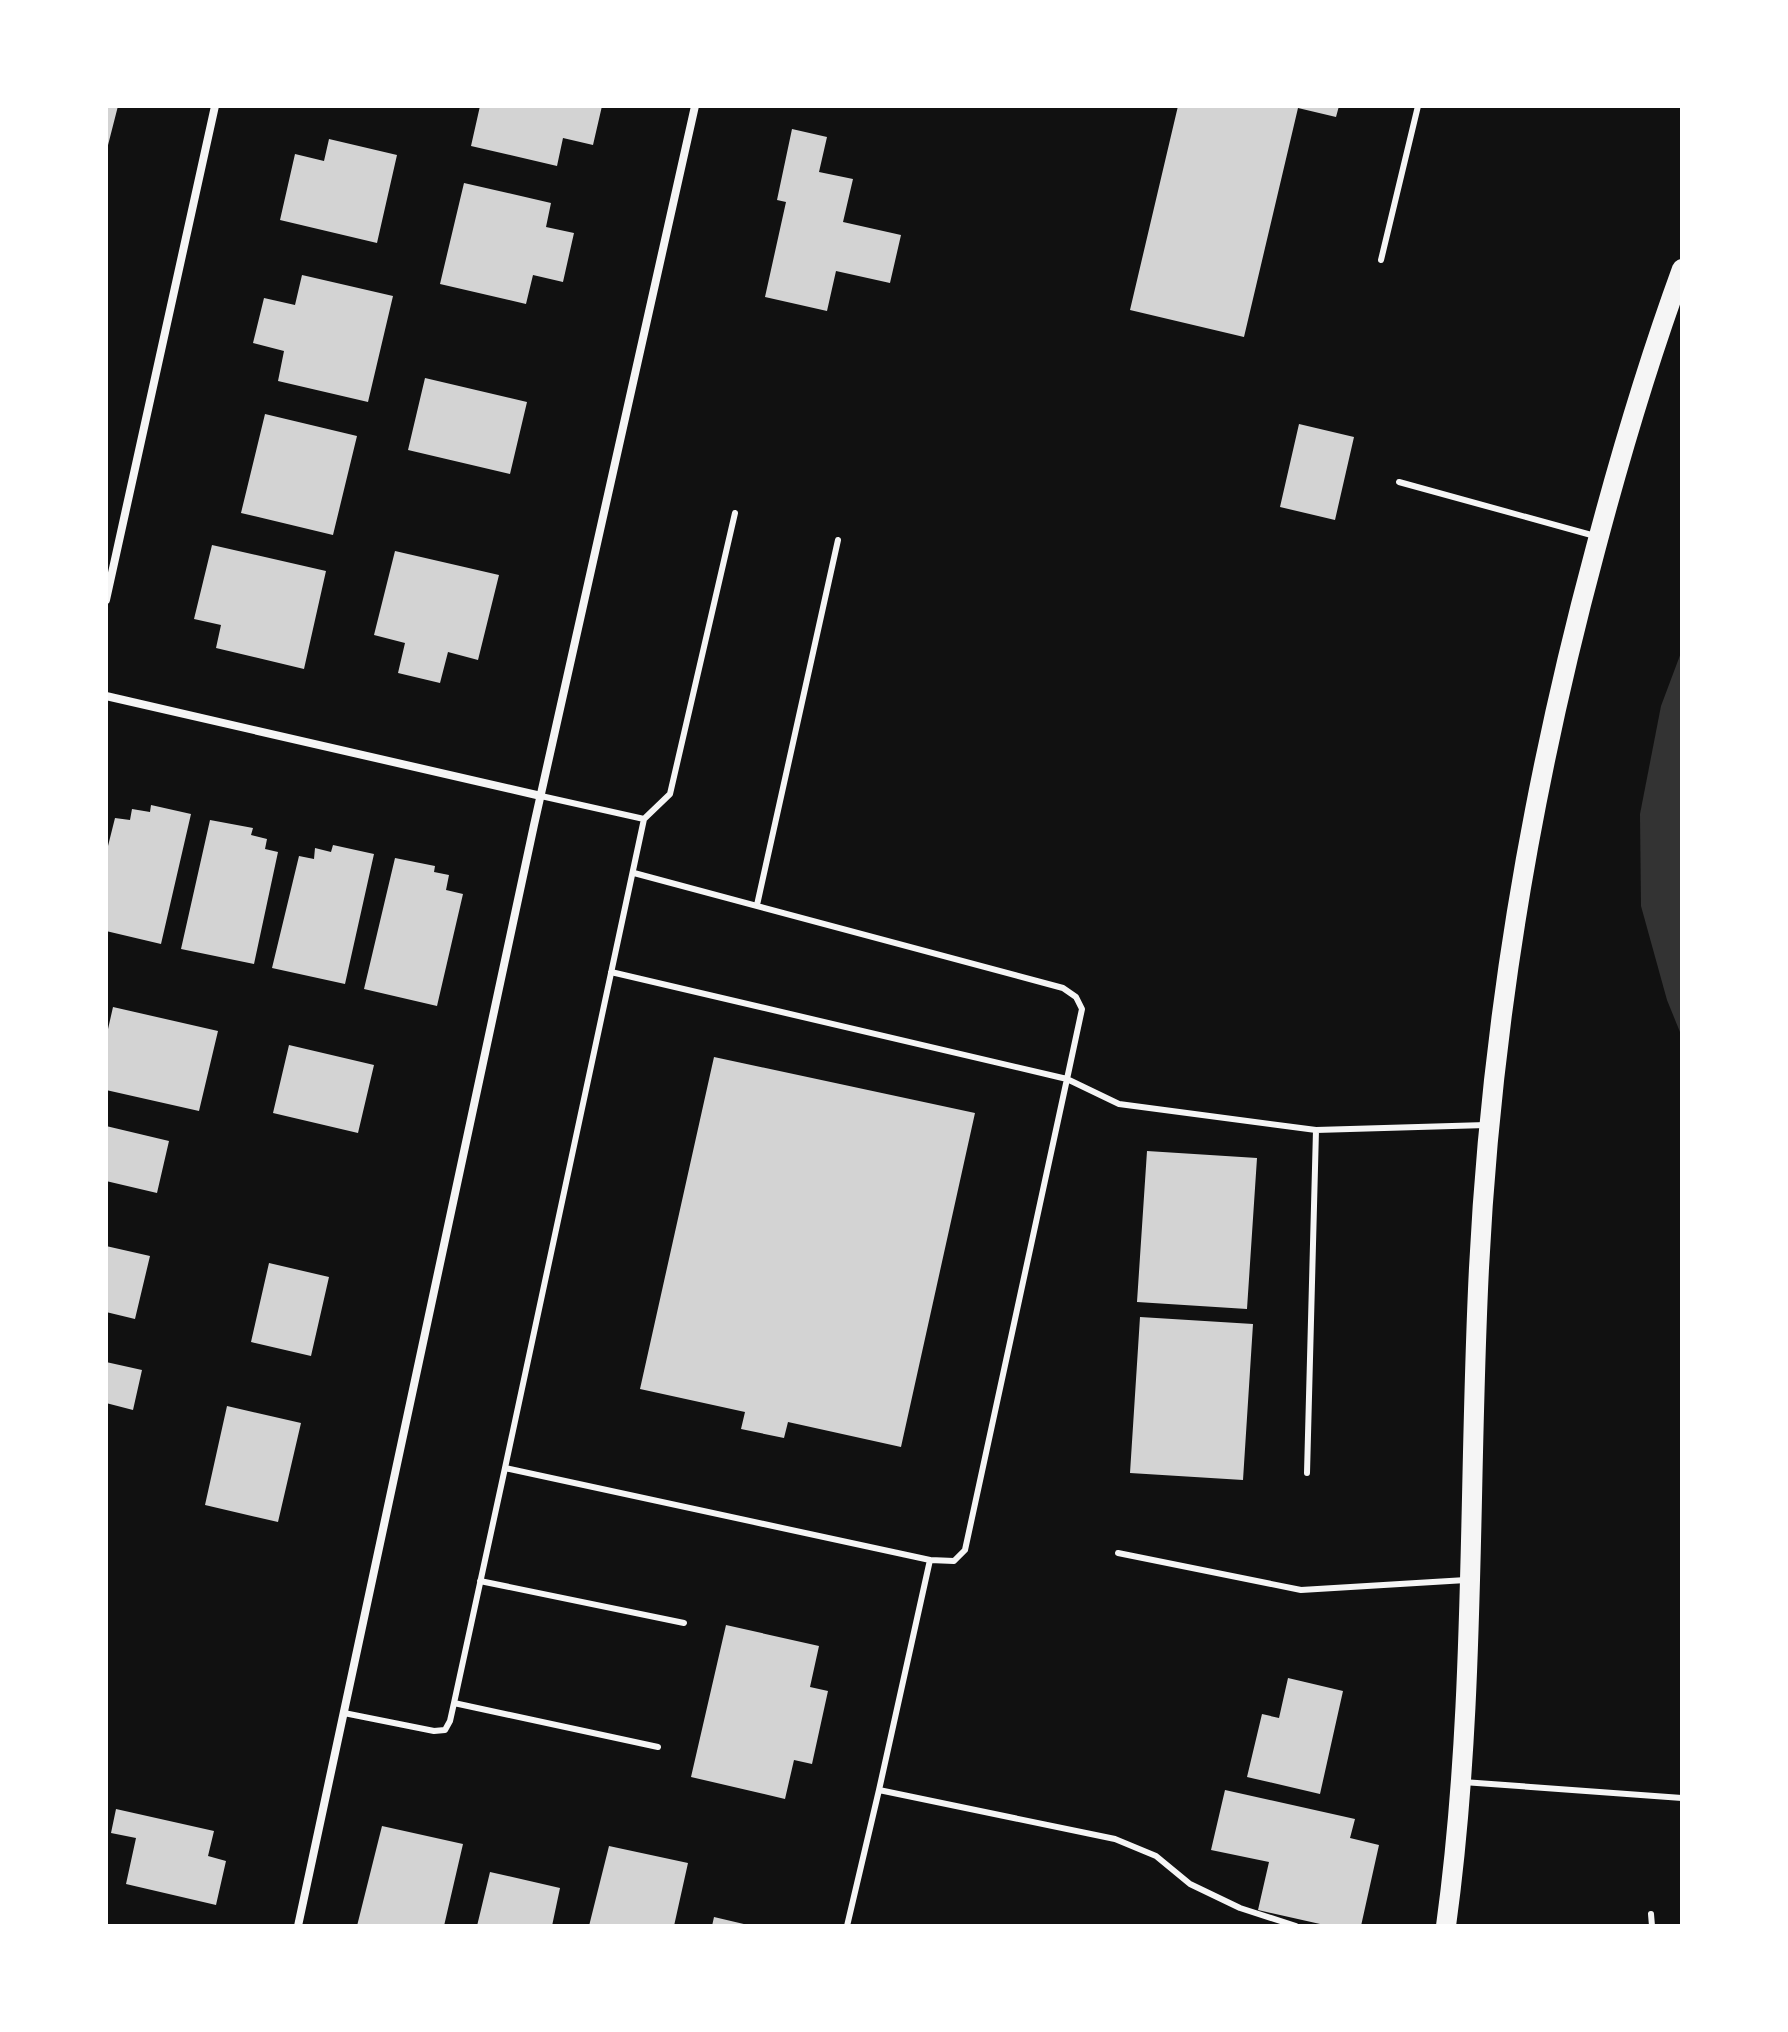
<svg xmlns="http://www.w3.org/2000/svg" width="1788" height="2032" font-family="'PT Sans Narrow',sans-serif">
  <style>
    .water { fill: #333 }
    .building { fill: #d3d3d3 }
    .lines { fill: none; stroke-linecap: round; stroke-linejoin: round }
    .service { stroke: #f5f5f5; stroke-width: 6 }
    .minor { stroke: #f5f5f5; stroke-width: 8 }
    .primary { stroke: #f5f5f5; stroke-width: 20 }
  </style>
  <rect width="100%" height="100%" fill="#111"/>
  <path class="water" d="M1682,650V1037L1667,1000L1641,906L1640,814L1661,706Z"/>
  <path class="building" d="M106,106H118L107,149H106Z
    M480,106H602L593,145L563,138L557,166L471,146Z
    M1178,106H1339L1336,117L1298,108L1244,337L1130,310Z
    M792,129L827,137L819,172L853,179L843,222L901,235L890,283L836,271L827,311L765,297L786,202L777,200Z
    M329,139L397,155L377,243L280,220L295,154L324,161Z
    M464,183L551,203L546,227L574,233L563,282L533,275L526,304L440,284Z
    M302,275L393,296L368,402L278,381L284,351L253,343L264,298L295,305Z
    M425,378L527,402L510,474L408,450Z
    M265,414L357,436L333,535L241,513Z
    M1299,424L1354,437L1335,520L1280,507Z
    M212,545L326,571L304,669L216,648L221,625L194,619Z
    M395,551L499,575L478,660L448,652L440,683L398,673L405,643L374,635Z
    M151,805L191,814L161,944L106,931V854L115,818L130,820L132,809L150,812Z
    M210,820L253,828L251,835L267,839L265,849L278,852L254,964L181,949Z
    M333,845L374,854L345,984L272,968L299,856L314,859L315,848L331,852Z
    M395,858L435,866L434,872L449,875L446,890L463,894L437,1006L364,989Z
    M113,1007L218,1031L199,1111L106,1090V1038Z
    M289,1045L374,1065L358,1133L273,1113Z
    M714,1057L975,1113L901,1447L788,1422L784,1438L741,1429L745,1412L640,1389Z
    M106,1126L169,1141L157,1193L106,1181Z
    M1147,1151L1257,1158L1247,1309L1137,1302Z
    M106,1246L150,1256L135,1319L106,1312Z
    M269,1263L329,1277L311,1356L251,1342Z
    M1140,1317L1253,1324L1243,1480L1130,1473Z
    M106,1362L142,1370L133,1410L106,1403Z
    M227,1406L301,1423L278,1522L205,1505Z
    M726,1625L819,1646L810,1687L828,1691L812,1764L794,1760L785,1799L691,1777Z
    M1288,1678L1343,1691L1320,1794L1247,1777L1262,1714L1279,1718Z
    M1225,1790L1355,1819L1350,1838L1379,1845L1361,1926H1329L1258,1910L1269,1862L1211,1850Z
    M116,1809L214,1831L208,1856L226,1861L216,1905L126,1884L136,1838L111,1833Z
    M382,1826L463,1844L444,1926H357Z
    M609,1846L688,1863L674,1926H589Z
    M490,1872L560,1888L552,1926H477Z
    M714,1917L748,1925V1926H712Z"/>
  <g class="lines">
    <path class="service" d="M1381,260L1418,106
      M1399,482L1595,536
      M541,796L644,819
      M634,873L1063,988L1076,997L1082,1009L1067,1079L1119,1104L1316,1130
      M757,905L838,540
      M611,972L1067,1079L965,1550L954,1561L930,1560
      M505,1468L644,819L670,794L735,513
      M1307,1473L1316,1130L1486,1125
      M1118,1553L1301,1590L1466,1580
      M480,1581L684,1623
      M454,1703L658,1747
      M344,1713L434,1731L445,1730L450,1721L454,1703L505,1468L930,1560L879,1790
      M1463,1782L1682,1798
      M1651,1914L1652,1926
      M847,1926L879,1790L1115,1839L1156,1856L1190,1884L1240,1908L1296,1926"/>
    <path class="minor" d="M106,600L215,106
      M106,696L541,796
      M298,1926L534,825L695,106"/>
    <path class="primary" d="M1446,1926C1476,1708 1468,1487 1479,1268C1491,1026 1532,785 1595,551C1620,456 1648,362 1682,269"/>
  </g>
  <rect width="1788" height="2032" fill="none" stroke="#ffffff" stroke-width="216"/>
</svg>
